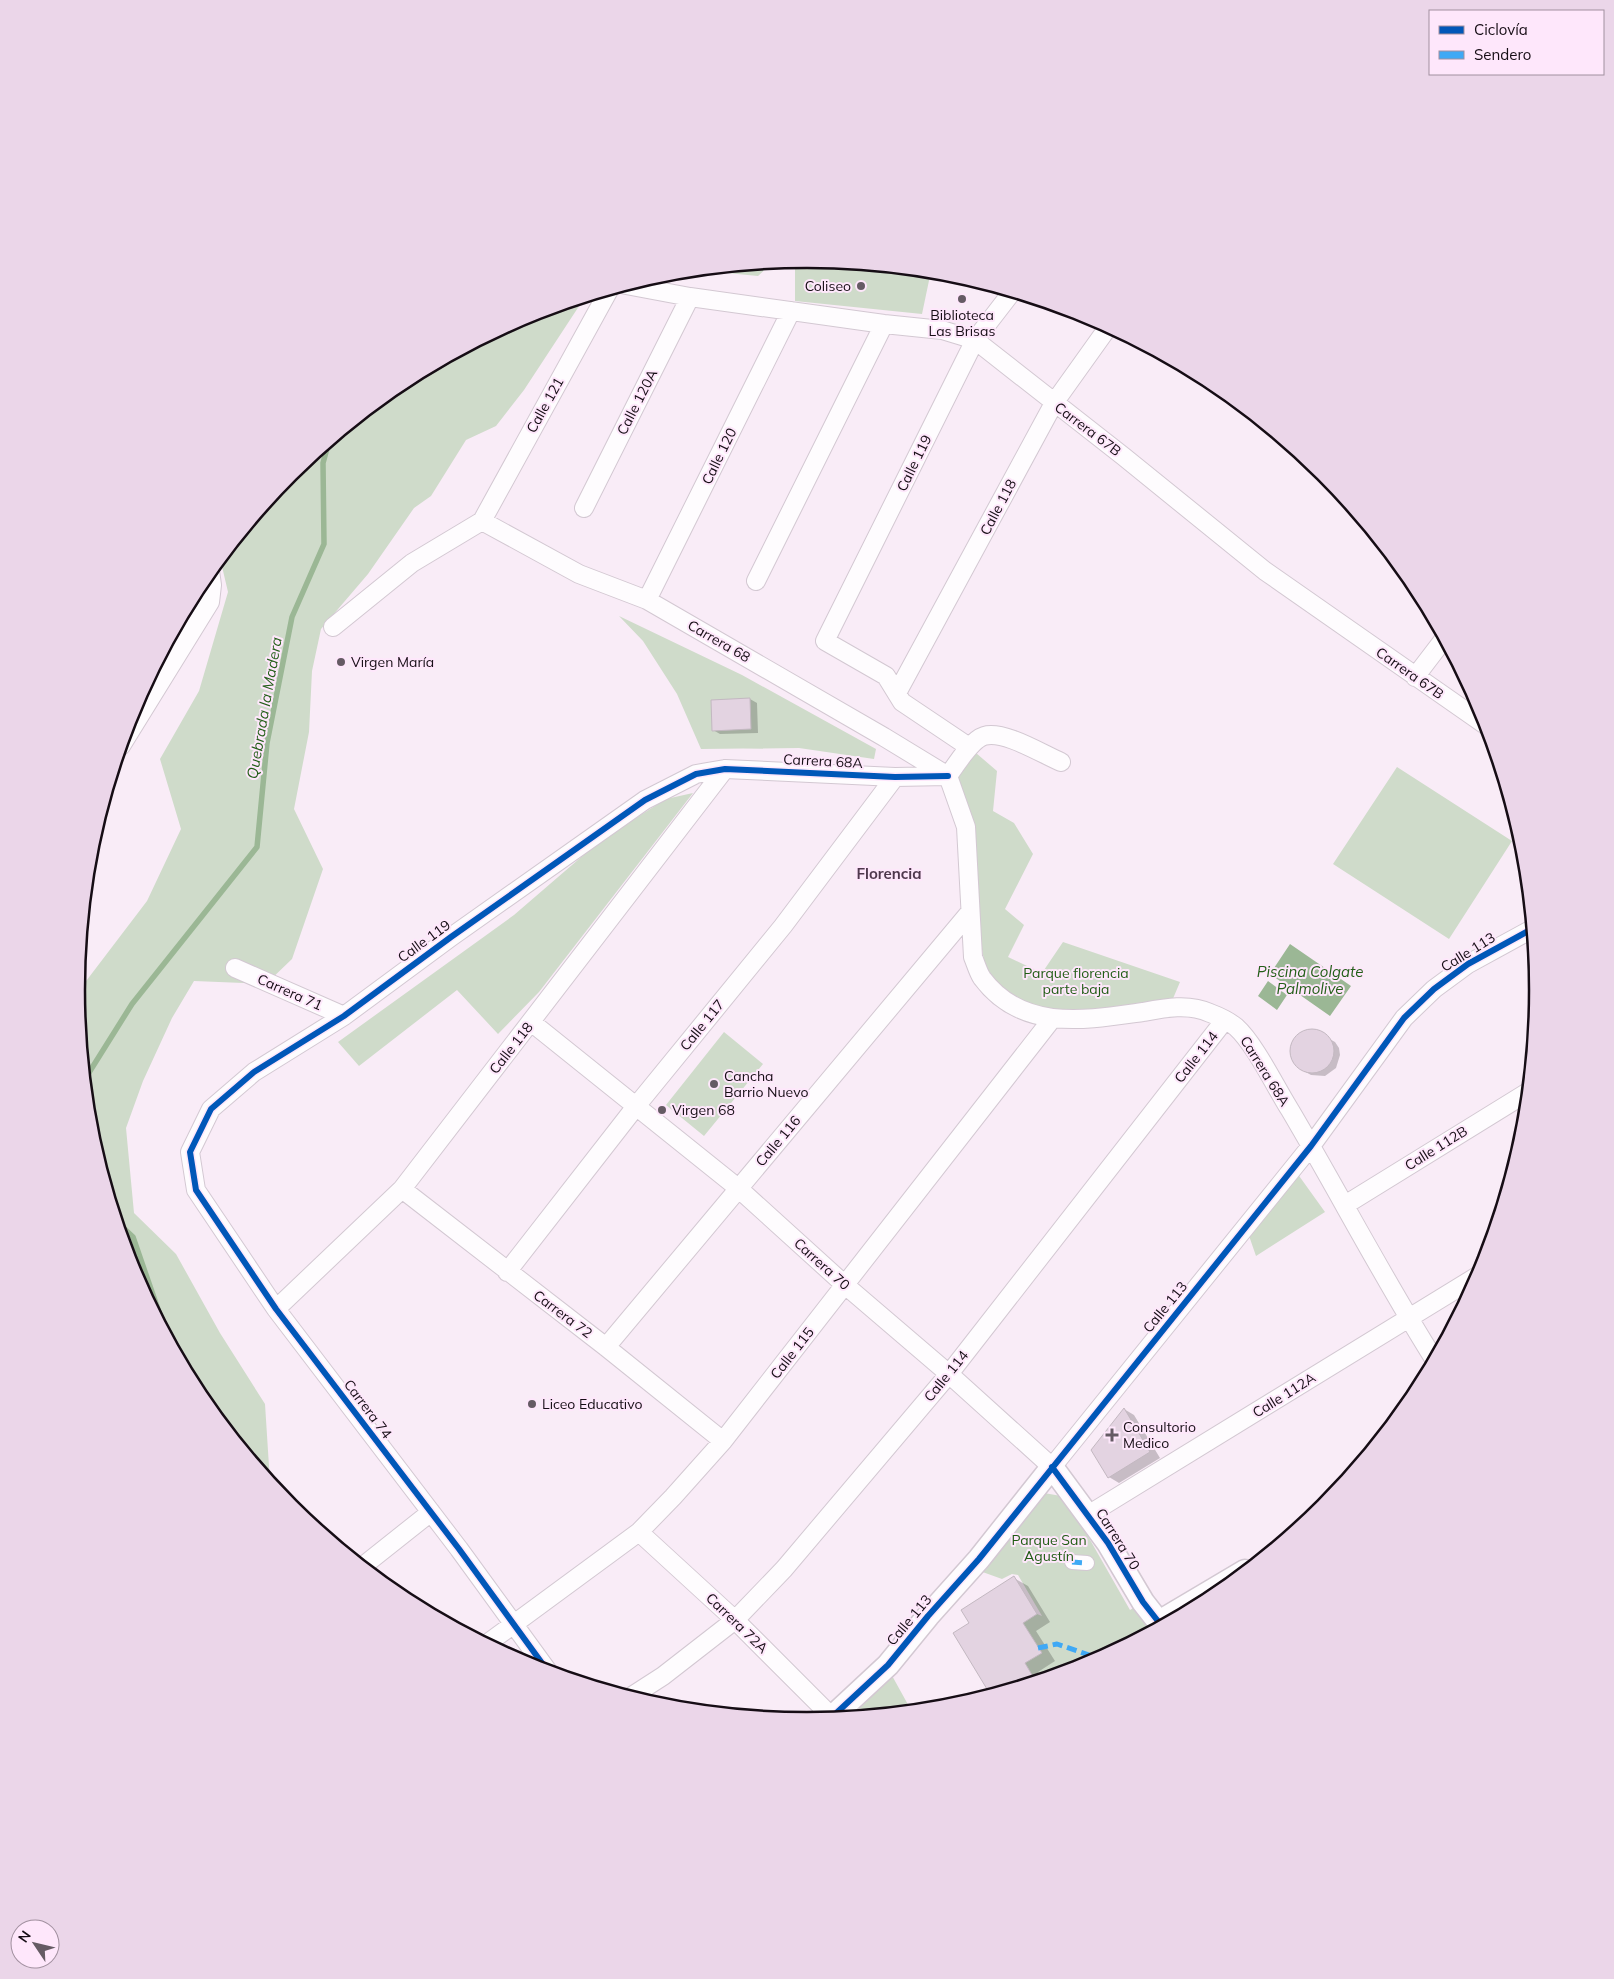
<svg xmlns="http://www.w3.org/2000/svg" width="1614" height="1979" font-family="Mulish,sans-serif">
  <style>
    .green { fill: #cfdbca }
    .water { fill: #9bb795 }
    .shadow { fill: #0003 }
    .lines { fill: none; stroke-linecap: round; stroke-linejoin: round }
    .stream { stroke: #9bb795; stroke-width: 5.5 }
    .building { fill: #e3d3e1; stroke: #c3b8c1 }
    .pedestrian-casing { stroke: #d3c8d2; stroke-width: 16 }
    .minor-casing { stroke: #d3c8d2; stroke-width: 20 }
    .tertiary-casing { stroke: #d3c8d2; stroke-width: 25 }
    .pedestrian { stroke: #fefcfe; stroke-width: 14 }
    .minor { stroke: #fefcfe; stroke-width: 18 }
    .tertiary { stroke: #fefcfe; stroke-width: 22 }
    .quiet { stroke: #3fa9f5; stroke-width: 5; stroke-dasharray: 10 5; stroke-linecap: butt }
    .cycleway-casing { stroke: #fee7fb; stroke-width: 9 }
    .cycleway { stroke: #0057b8; stroke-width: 6 }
    .poi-dot { fill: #655b64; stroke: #fee7fb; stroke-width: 2 }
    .labels { text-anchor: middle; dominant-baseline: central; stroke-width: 4; stroke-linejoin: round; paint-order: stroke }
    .poi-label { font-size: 14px; fill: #160d15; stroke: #fee7fb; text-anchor: start }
    .street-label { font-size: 14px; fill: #160d15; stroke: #fee7fb }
    .park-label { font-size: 14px; fill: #205c14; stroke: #fee7fb }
    .water-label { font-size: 15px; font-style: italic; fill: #235f18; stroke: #fee7fb }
    .neighbourhood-label { font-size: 15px; font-weight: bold; fill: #4f384d; stroke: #fee7fb }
    .rim { fill: none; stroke: #160d15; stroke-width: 2.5 }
  </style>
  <rect width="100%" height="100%" fill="#f9ecf7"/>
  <path class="green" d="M807,259L931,271L922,314L795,301V260Z
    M773,262L758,276L696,270Z
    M585,297L524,390L496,426L466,440L431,496L414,508L368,574L321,629L312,671L309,732L294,809L323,869L292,959L266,984L194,981L172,1018L143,1081L126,1128L134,1213L176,1254L220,1333L265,1404L270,1482L199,1395L132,1269L90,1132L77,993L147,901L181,829L160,759L199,691L228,592L220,558L290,473L401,382L528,314Z
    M619,616L742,675L876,749L874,759L799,748L701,749L677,694L643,641Z
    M969,747L997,771L993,811L1014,823L1033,854L1005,909L1024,925L1008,957L1042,973L1063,942L1180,982L1169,1008L1050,1011L1012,998L986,970L948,776Z
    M1397,767L1512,841L1449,939L1333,864Z
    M693,793L539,992L498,1034L457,990L359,1066L338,1042L514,915L601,840L666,799Z
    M724,1032L763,1064L704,1136L666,1105Z
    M1297,1173L1325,1212L1256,1256L1247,1230Z
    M1044,1493L1061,1496L1081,1524L1130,1610L1135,1607L1149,1631L1086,1665L1035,1680L1025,1663L1038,1648L1023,1623L1037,1614L1042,1616L1018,1575L1012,1574L1002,1579L977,1570Z
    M890,1672L911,1710L845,1717Z"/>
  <path class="water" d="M1290,944L1351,986L1330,1016L1270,974Z
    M1268,981L1287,995L1277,1010L1258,996Z"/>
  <path class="shadow" d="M750,699L757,703L758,733L720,734L713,730V701Z
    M1315,1031L1335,1042L1339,1048L1340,1055L1336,1068L1325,1076L1311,1075L1304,1071L1298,1067L1292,1056L1291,1050L1296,1038L1302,1033Z
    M1124,1409L1134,1415L1160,1458L1119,1483L1109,1477Z
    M1014,1578L1028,1586L1050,1622L1036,1631L1055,1661L1038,1672L1042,1678L966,1701L988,1688L971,1623Z"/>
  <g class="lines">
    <path class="stream" d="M85,1079L132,1004L257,847L267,743L292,617L324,544L323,463L329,441
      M117,1222L133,1237L162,1321L199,1394"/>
  </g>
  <path class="building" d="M750,698L751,729L712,731L711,700Z
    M1290 1051a22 22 0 1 1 44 0a22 22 0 1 1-44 0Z
    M1124,1408L1150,1452L1108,1478L1091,1450Z
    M1014,1576L1037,1614L1023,1623L1042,1653L1025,1663L1035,1680L990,1694L953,1633L969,1623L961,1610Z"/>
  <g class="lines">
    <g class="pedestrian-casing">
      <path id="pedestrian" d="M1072,1562L1087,1563"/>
    </g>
    <g class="minor-casing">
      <path id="minor" d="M626,285L690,297L884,324L942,330L975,340L1123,456L1265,571L1487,726
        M584,508L690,297
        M482,521L579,574L647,600L884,737L948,776
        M756,581L884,324
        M647,600L791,311
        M333,627L412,563L482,521L609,290
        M1415,677L1444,639
        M897,693L1054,403L1109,326
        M121,746L210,602L212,585L210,571
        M969,747L902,702L886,676L825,641L975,340L1012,292
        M948,776L966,827L973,957C976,964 978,972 982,978C1022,1032 1086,1020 1143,1012C1164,1008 1189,1003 1210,1013C1218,1016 1230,1022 1236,1027C1255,1044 1276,1088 1290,1110C1339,1193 1383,1278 1434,1359
        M948,776C956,765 971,740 984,736C1004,730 1042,754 1061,762
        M235,968L344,1016
        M531,1022L738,1188L845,1285L949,1374L1052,1467L1311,1146L1404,1018L1434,989L1468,964L1532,929
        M402,1189L606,1347L723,1441
        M1345,1205L1528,1092
        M507,1272L637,1105L783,926L895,777
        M276,1309L402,1189L725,769
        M606,1347L970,912
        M1088,1515L1479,1275
        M639,1532L735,1620L832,1717
        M363,1566L431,1512
        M488,1643L639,1532L673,1497L723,1441L1052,1019
        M547,1670L459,1549L276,1309L196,1190L190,1152L211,1109L254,1072L344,1016L451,937L645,800L696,774L725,769L895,777L948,776
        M632,1696L663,1676L735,1620L784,1569L949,1374L1224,1021"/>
    </g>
    <g class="tertiary-casing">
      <path id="tertiary" d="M1159,1622L1245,1571
        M831,1718L888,1665L928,1616L979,1559L1052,1467L1108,1543L1143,1602L1161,1625"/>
    </g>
    <use href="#pedestrian" class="pedestrian"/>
    <use href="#minor" class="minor"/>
    <use href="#tertiary" class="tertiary"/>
    <path class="quiet" d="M1072,1562L1087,1563
      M1038,1648L1057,1644L1098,1658
      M1087,1664L1094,1657"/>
    <g class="cycleway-casing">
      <path id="cycleway" d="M1052,1467L1108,1543L1143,1602L1161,1625
        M547,1670L459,1549L276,1309L196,1190L190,1152L211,1109L254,1072L344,1016L451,937L645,800L696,774L725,769L895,777L948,776
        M831,1718L888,1665L928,1616L979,1559L1311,1146L1404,1018L1434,989L1468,964L1532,929"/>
    </g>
    <use href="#cycleway" class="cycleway"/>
  </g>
  <g class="poi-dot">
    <circle cx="861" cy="286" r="5"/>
    <circle cx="962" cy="299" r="5"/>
    <circle cx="341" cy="662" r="5"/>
    <circle cx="714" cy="1084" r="5"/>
    <circle cx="662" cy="1110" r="5"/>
    <circle cx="532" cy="1404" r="5"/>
    <path d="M1109.5 1427.5h5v5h5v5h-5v5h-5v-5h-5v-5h5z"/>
  </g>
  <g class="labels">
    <g class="poi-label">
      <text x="851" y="286" text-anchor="end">Coliseo</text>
      <text x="962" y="315" text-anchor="middle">Biblioteca<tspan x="962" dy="16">Las Brisas</tspan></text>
      <text x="351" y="662">Virgen María</text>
      <text x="724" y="1076">Cancha<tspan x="724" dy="16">Barrio Nuevo</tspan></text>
      <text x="672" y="1110">Virgen 68</text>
      <text x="542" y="1404">Liceo Educativo</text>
      <text x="1123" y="1427">Consultorio<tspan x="1123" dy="16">Medico</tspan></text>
    </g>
    <g class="street-label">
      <text transform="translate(637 402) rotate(-63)">Calle 120A</text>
      <text transform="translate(545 405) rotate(-61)">Calle 121</text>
      <text transform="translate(1088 429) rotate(37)">Carrera 67B</text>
      <text transform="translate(719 456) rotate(-64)">Calle 120</text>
      <text transform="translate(914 463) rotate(-64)">Calle 119</text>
      <text transform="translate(998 507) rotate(-62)">Calle 118</text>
      <text transform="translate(719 641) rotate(30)">Carrera 68</text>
      <text transform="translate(1410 673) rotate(35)">Carrera 67B</text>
      <text transform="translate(823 761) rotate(3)">Carrera 68A</text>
      <text transform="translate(424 941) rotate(-36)">Calle 119</text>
      <text transform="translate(1468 952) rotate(-32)">Calle 113</text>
      <text transform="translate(290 992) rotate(24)">Carrera 71</text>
      <text transform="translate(702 1025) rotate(-51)">Calle 117</text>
      <text transform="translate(511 1048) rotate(-52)">Calle 118</text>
      <text transform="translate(1196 1057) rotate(-52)">Calle 114</text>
      <text transform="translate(1265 1071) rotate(58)">Carrera 68A</text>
      <text transform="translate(778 1141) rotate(-50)">Calle 116</text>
      <text transform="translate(1436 1148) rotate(-32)">Calle 112B</text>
      <text transform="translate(822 1264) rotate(42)">Carrera 70</text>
      <text transform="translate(1165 1307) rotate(-51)">Calle 113</text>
      <text transform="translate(563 1314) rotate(37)">Carrera 72</text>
      <text transform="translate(792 1353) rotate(-52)">Calle 115</text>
      <text transform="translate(946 1376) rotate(-51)">Calle 114</text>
      <text transform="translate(1284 1395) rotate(-32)">Calle 112A</text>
      <text transform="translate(368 1409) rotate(53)">Carrera 74</text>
      <text transform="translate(1118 1539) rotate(58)">Carrera 70</text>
      <text transform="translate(909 1620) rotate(-50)">Calle 113</text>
      <text transform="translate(737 1623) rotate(44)">Carrera 72A</text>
    </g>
    <g class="park-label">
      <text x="1076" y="973">Parque florencia<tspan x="1076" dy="16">parte baja</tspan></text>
      <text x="1049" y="1540">Parque San<tspan x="1049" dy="16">Agustín</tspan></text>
    </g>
    <g class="water-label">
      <text transform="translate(264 708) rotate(-80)">Quebrada la Madera</text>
      <text x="1310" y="971">Piscina Colgate<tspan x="1310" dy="17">Palmolive</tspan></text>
    </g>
    <g class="neighbourhood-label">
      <text x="889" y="873">Florencia</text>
    </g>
  </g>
  <path d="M0 0H1614V1979H0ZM85 990a722 722 0 1 1 1444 0a722 722 0 1 1-1444 0Z" fill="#ebd6e9" fill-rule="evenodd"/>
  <path class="rim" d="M85 990a722 722 0 1 1 1444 0a722 722 0 1 1-1444 0Z"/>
  <rect x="1429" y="10" width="175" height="65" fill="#fee7fb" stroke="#a1909f"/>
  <rect x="1439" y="26" width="25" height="8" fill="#0057b8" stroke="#a1909f"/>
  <text x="1474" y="35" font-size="15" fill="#160d15">Ciclovía</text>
  <rect x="1439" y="51" width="25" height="8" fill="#3fa9f5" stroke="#a1909f"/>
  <text x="1474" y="60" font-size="15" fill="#160d15">Sendero</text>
  <g transform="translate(35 1944) rotate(305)"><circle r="24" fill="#fee7fb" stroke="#a1909f"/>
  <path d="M0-4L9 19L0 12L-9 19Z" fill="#655b64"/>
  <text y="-8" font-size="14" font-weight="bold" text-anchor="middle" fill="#160d15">N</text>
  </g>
</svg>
